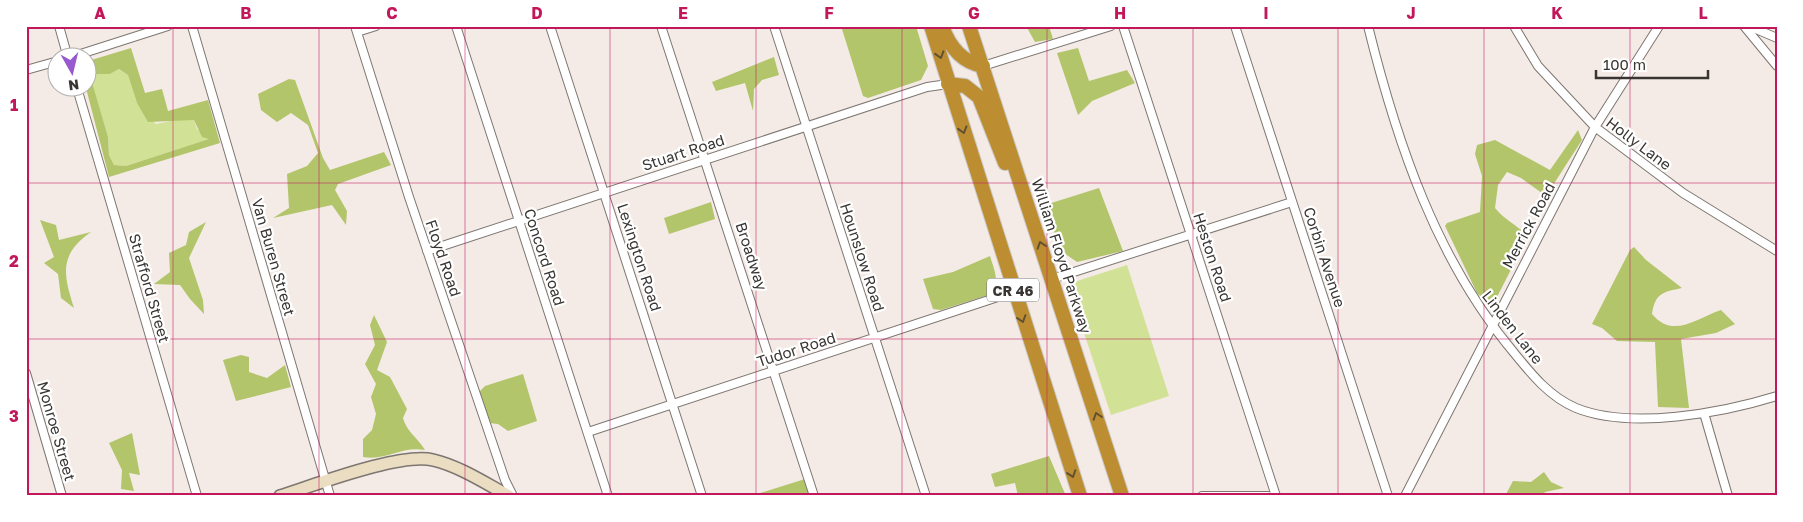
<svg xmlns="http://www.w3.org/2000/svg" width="1803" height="522" font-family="'Golos Text',sans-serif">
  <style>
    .green { fill: #d1e296 }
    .forest { fill: #b2c56a; fill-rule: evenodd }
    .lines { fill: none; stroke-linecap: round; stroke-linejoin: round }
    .street-casing { stroke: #7d7671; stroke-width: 10 }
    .secondary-casing { stroke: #7d7671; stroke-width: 14 }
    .highway-casing { stroke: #cbcaca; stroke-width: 16 }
    .street { stroke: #fff; stroke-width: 8 }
    .secondary { stroke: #ebddc1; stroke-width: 11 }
    .highway { stroke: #bd8e31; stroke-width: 14 }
    .oneway { stroke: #605032 }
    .grid { fill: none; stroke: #c2185b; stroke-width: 1; stroke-opacity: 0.55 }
    .labels { text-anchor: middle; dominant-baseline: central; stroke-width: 4.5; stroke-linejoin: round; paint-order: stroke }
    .shield { fill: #fff; stroke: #747270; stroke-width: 1 }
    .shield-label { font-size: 14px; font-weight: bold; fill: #383533 }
    .street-label { font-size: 15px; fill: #383533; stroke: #fff }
    .neatline { fill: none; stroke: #c2185b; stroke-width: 2 }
    .grid-label { font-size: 16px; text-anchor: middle; font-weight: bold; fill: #c2185b }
  </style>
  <rect width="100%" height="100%" fill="#f4ebe6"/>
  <path class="green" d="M119,69L128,75L137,103L156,124L181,119L194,120L197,129L210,139L126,166L114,165L109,155L108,137L90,79L96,74H110Z
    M1127,265L1169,396L1111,415L1068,284Z"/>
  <path class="forest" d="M841,26H916L928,66L921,80L868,98L863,96Z
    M1026,26H1049L1053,39L1035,42Z
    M131,48L145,93L162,89L168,111L208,100L220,143L109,177L86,88H88V61ZM119,69L128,75L137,103L148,122L194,120L202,137L209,139L126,166L114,165L109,155L108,137L91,79L96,74H110Z
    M1078,48L1089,81L1127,70L1135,83L1092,101L1078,115L1057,53Z
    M774,57L779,75L762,80L754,89L753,111L745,83L716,91L712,82Z
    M289,79L295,80L323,158L330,170L384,152L391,165L338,184L335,190L347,211L346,225L332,205L273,218L289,208L287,174L307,166L318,153L308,125L291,113L277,122L261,110L258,94Z
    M1578,130L1582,140L1546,196L1521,178L1507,172L1498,185L1495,208C1506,221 1517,225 1528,236L1496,299L1488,303L1477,293L1445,226L1447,223L1480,212L1482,176L1475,154L1477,145L1495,140L1550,170Z
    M1099,188L1123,251L1077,262L1061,251L1045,205Z
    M711,202L715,219L669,234L664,218Z
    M40,220L56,225L59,240L91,232C59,254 63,274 74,308L61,298L58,274L44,263L54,257Z
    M206,222L189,258L203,300L204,314L190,299L180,285L154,284L170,272L169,253L186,245L189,232Z
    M1634,247L1646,260L1682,288C1663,292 1655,293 1652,314C1673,339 1695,319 1721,310L1735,324L1716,333L1681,339L1689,408L1658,407L1655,342L1617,341L1602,328L1592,324L1630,250Z
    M990,256C994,270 1002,284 988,295L941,310L933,309L923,279L953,272Z
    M374,315L387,342L377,370L390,377L407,409L403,418C406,431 418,438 425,450C400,446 387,461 363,457V439L372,430L376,414L371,397L376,384L365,364L375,345L370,325Z
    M241,355L249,357V372L267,378L285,365L291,387L236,401L223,360Z
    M523,374L537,421L508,431L498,424L489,423L479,392L485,386Z
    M132,433L140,475L129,473L134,491L121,489L122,470L109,443Z
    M1049,456L1066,496H1018L1015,483L995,487L991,474Z
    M1544,472L1551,482L1564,488L1545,492L1542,496H1505L1513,481L1531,482Z
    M805,479L810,496L754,495Z"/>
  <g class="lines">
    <g class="street-casing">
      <path id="street" d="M59,26L68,58
        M192,26L330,496
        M355,26L409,197L505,480L513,496
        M456,26L608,496
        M550,26L702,496
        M661,26L814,496
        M774,26L926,496
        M1123,26L1276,496
        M1235,26L1388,496
        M1368,26C1397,143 1436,260 1515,354C1532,375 1550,397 1576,408C1631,430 1722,413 1777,396
        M1514,26L1538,66L1595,127L1683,193L1777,251
        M1744,26L1777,66
        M1749,26L1777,38
        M357,32L376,26
        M68,58L168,26
        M983,66L1111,26
        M26,70L58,61
        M77,88L197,496
        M427,251L927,87L948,84
        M1052,279L1292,202
        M26,373L62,496
        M1704,413L1728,496
        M588,432L1013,292
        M1202,496H1268
        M1405,496L1595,127L1659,26"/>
    </g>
    <g class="secondary-casing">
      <path id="secondary" d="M280,496C315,485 401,452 433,460C459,466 485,483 509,496"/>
    </g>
    <g class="highway-casing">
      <path id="highway" d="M931,26L1080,496
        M942,26C949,46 961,62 983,66
        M969,26L1122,496
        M948,84L965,86L979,97L1005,163"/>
    </g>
    <use href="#street" class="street"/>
    <use href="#secondary" class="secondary"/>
    <use href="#highway" class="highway"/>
  </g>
  <defs><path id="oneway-chevron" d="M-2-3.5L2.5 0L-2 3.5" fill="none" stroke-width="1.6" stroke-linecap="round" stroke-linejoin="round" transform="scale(1.25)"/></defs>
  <g class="oneway">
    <use href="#oneway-chevron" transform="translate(940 55) rotate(73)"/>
    <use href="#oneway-chevron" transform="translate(963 130) rotate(73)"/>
    <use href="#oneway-chevron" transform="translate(1041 245) rotate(-108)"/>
    <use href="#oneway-chevron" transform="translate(1022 319) rotate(72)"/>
    <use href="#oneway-chevron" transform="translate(1097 416) rotate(-108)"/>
    <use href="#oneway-chevron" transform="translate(1072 474) rotate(71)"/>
  </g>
  <path class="grid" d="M173,26V496M319,26V496M465,26V496M610,26V496M756,26V496M902,26V496M1047,26V496M1193,26V496M1338,26V496M1484,26V496M1630,26V496M26,183H1777M26,339H1777"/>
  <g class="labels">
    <rect class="shield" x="987" y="278.5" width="52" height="23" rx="4"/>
    <g class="shield-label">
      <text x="1013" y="290">CR 46</text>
    </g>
    <g class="street-label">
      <text transform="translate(1639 143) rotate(37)">Holly Lane</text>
      <text transform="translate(683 152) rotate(-18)">Stuart Road</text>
      <text transform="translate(1528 225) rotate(-62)">Merrick Road</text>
      <text transform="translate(752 256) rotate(72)">Broadway</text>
      <text transform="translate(1062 256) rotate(72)">William Floyd Parkway</text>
      <text transform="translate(274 257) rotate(74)">Van Buren Street</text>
      <text transform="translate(545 257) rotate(72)">Concord Road</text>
      <text transform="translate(640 257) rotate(72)">Lexington Road</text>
      <text transform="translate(863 257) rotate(72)">Hounslow Road</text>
      <text transform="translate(1213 257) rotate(72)">Heston Road</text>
      <text transform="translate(1325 257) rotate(72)">Corbin Avenue</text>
      <text transform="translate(444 258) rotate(71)">Floyd Road</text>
      <text transform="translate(150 288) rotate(74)">Strafford Street</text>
      <text transform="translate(1513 327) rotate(52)">Linden Lane</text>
      <text transform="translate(796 349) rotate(-18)">Tudor Road</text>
      <text transform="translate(57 431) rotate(74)">Monroe Street</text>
    </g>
  </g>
  <rect width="1803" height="522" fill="none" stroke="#ffffff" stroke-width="55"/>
  <g transform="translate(72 72) rotate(172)"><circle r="24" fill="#ffffff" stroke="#afaead"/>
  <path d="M0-4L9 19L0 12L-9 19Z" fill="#9858cf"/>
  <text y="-8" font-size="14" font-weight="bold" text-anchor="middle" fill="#383533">N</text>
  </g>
  <path d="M1596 70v8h112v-8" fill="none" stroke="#383533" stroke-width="2.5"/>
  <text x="1603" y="70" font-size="15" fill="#383533" stroke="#ffffff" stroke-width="4" paint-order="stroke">100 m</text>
  <rect x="28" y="28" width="1748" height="466" class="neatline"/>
  <g class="grid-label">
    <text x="100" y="19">A</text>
    <text x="246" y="19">B</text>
    <text x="392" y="19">C</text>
    <text x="537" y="19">D</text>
    <text x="683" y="19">E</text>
    <text x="829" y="19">F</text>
    <text x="974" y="19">G</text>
    <text x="1120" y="19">H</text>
    <text x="1266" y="19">I</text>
    <text x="1411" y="19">J</text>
    <text x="1557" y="19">K</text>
    <text x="1703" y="19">L</text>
    <text x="14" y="111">1</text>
    <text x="14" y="267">2</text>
    <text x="14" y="422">3</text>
  </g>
</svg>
